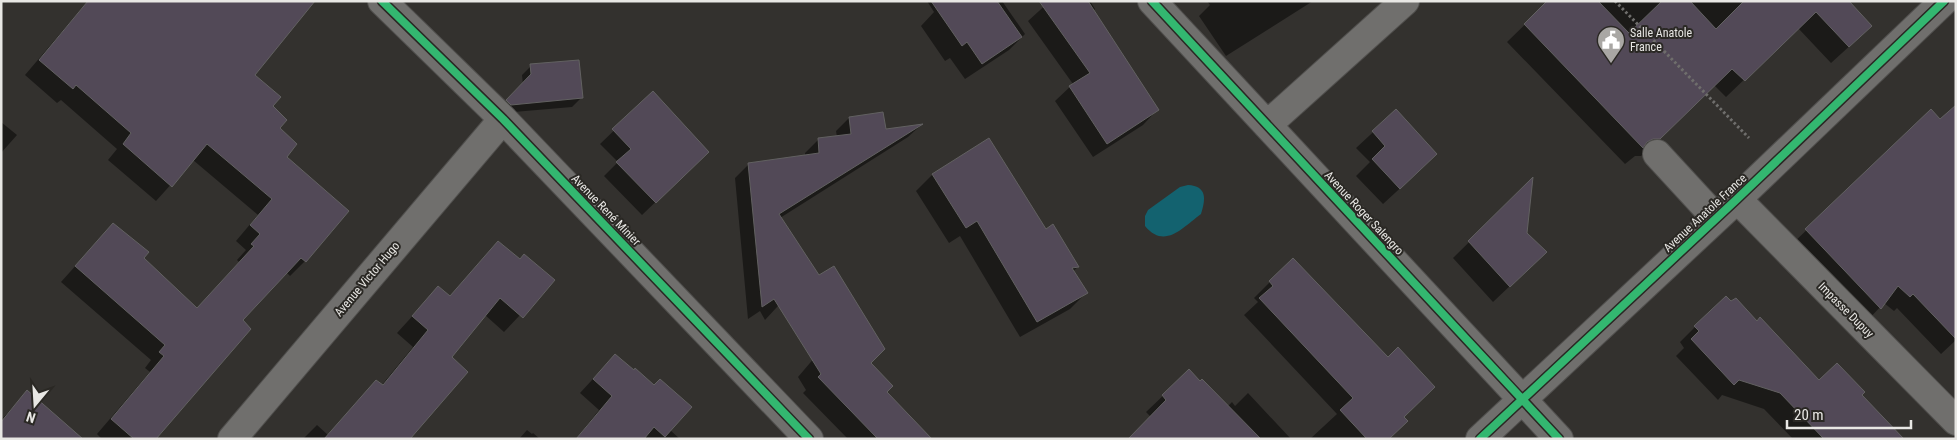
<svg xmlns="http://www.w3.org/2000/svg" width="1957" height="440" font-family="'Roboto Condensed',sans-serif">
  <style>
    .water { fill: #13626f }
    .shadow { fill: #0007 }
    .building { fill: #524957; stroke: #626161 }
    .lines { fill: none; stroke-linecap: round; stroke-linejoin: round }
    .minor-casing { stroke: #504f4d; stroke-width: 30 }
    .path { stroke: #6f6e6c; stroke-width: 3; stroke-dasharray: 2.5 2.5; stroke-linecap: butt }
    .minor { stroke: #706f6d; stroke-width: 28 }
    .cycleway-casing { stroke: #2a2824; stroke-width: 11 }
    .cycleway { stroke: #33b770; stroke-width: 8 }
    .labels { text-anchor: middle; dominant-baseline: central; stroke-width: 4; stroke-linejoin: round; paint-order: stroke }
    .poi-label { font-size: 12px; fill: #e8e7e4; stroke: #2a2824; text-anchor: start }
    .street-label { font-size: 12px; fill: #e8e7e4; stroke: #2a2824 }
  </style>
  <rect width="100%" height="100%" fill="#33312e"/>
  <path class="water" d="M1188,185C1207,186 1206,199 1201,214C1183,227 1165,250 1145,226V216L1148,210L1180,187Z"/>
  <path class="shadow" d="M88,1H224L253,75L272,106L285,157L305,261L290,276L286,272L241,320L155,439H102L97,434L150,372L145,368L151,360L61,282L113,224L142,259L197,309L239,262L237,260L246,250L236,241L258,215L193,160L156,201L108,160L117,149L61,100L57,103L25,75Z
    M927,1H1002L1025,34L1009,50L965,79L950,58L945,61L921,26L934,12Z
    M1050,1H1090L1095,9L1093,11L1157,110L1143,125L1093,157L1055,101L1073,84L1028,21Z
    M1207,1H1313L1226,56L1199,16L1210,5Z
    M1549,1H1847L1853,43L1831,63L1798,28L1726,97L1714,85L1641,156H1635L1625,164L1507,42Z
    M531,66L581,98L572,107L501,113L497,110L523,85L522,75Z
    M653,93L694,165L642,215L604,176L618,162L600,144Z
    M1956,106V340L1941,354L1897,308L1894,311L1884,303L1865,323L1791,245L1931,111L1940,121Z
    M1396,111L1420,170L1383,204L1356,176L1370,162L1356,148Z
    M849,118L885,131L920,126L908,137L780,218L813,268L765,320L760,311L748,319L735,178L748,165L805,156V153L818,140L837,137L836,131Z
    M1,122L17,135L1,153Z
    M989,140L1045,230L1078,267L1073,271L1086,293L1070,309L1020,337L960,236L949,243L916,191L932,175Z
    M1531,181L1525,233L1529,268L1493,302L1453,258Z
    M1293,259L1403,417L1388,439H1310L1337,414L1244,315L1258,302L1254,298Z
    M520,260L553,280L504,332L485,315L450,357L408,439H303L317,425L328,435L377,381L381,386L413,347L397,333L438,288L449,297Z
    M1757,322L1819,382L1861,395L1902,439H1793L1764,409L1722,395L1718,400L1676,356L1684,348L1680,342L1695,327Z
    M844,323L885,392L930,439H848L803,393L806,390L798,377Z
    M615,355L670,430L680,439H576L599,410L580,393Z
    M1189,371L1227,407L1232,402L1235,406L1248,393L1291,439H1129L1151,417L1146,412Z
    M27,392L1,439V420Z
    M527,430L532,434L533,433L540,439H519Z"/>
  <path class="building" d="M88,1H315L255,75L281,97L273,106L287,120L280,128L297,144L287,157L349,211L306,262L301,258L243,320L251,329L156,439H134L111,419L164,356L159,352L165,345L75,266L113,223L149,252L144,258L197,308L254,246L251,244L260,234L250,225L272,199L207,144L172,187L123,144L131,133L76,85L73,89L39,60Z
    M931,1H997L1022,37L982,64L967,42L962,46Z
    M1039,1H1088L1159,110L1107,144L1069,86L1090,73Z
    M1547,1H1598L1629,33L1662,1H1690L1716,29L1744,1H1849L1872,26L1849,47L1816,12L1745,81L1732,69L1660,139H1653L1647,142L1643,148L1524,24Z
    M579,60L583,98L511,105L506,100L531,74L530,64Z
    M653,91L709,152L656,203L616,162L631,149L612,129Z
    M1956,105V339L1913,294L1910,297L1898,286L1881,309L1805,229L1931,109L1940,119Z
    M1396,109L1437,154L1400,189L1372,159L1385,146L1372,131Z
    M883,112L886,129L923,124L779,214L819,275L834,266L885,349L871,363L893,386L887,392L932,439H878L818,377L821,374L774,299L762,307L748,163L819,153L818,138L851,134L849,117Z
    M989,138L1046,229L1053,224L1079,267L1072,268L1088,293L1037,322L977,221L966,228L932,174Z
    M1533,177L1527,233L1547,252L1510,287L1468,241Z
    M498,241L520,259L524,254L555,280L523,318L500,298L452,357L468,372L410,439H324L376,380L383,385L428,330L412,316L438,286L450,296Z
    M1293,258L1388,357L1398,347L1435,387L1404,417L1408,421L1389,439H1367L1340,410L1353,398L1259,298L1273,286L1269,281Z
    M1726,296L1731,301L1736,298L1757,321L1760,317L1819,380L1837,363L1865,392L1862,395L1904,439H1824L1780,393L1739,380L1734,385L1691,339L1699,331L1694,326Z
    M615,354L634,370L635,368L654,385L660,379L692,407L665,437L654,427L644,439H576L612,396L593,379Z
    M1189,369L1200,381L1202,379L1261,439H1128L1166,400L1162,395Z
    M27,390L83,439H1V422Z"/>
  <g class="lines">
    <g class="minor-casing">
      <path id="minor" d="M382,1L503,119L809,439
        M1152,1L1559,439
        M1267,125L1405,1
        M1657,154L1716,218
        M1737,199L1956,421
        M232,439L503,119
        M1480,439L1737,199L1944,1"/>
    </g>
    <path class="path" d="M1615,1L1749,138"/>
    <use href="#minor" class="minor"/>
    <g class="cycleway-casing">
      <path id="cycleway" d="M382,1L503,119L809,439
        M1152,1L1559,439
        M1480,439L1737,199L1944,1"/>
    </g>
    <use href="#cycleway" class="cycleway"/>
  </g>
  <defs>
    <g id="civic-pin" transform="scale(1.4375)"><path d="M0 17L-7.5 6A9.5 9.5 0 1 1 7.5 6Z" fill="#a9a7a4" stroke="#2a2824"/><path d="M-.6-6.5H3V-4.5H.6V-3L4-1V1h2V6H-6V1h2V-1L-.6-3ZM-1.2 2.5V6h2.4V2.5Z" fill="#fff"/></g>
  </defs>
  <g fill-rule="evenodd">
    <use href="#civic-pin" x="1611" y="40"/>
  </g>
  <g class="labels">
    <g class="poi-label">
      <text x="1630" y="33">Salle Anatole<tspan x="1630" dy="14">France</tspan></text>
    </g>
    <g class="street-label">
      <text transform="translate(606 210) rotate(46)">Avenue René Minier</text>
      <text transform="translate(1364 213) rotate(47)">Avenue Roger Salengro</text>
      <text transform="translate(1705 213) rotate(-43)">Avenue Anatole France</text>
      <text transform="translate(367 279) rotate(-50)">Avenue Victor Hugo</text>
      <text transform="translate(1846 310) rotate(45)">Impasse Dupuy</text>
    </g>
  </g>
  <rect width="1957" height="440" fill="none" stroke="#e8e7e4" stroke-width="5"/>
  <g transform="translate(35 405) rotate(198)" stroke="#2a2824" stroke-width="4" paint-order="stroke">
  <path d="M0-4L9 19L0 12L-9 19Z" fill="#e8e7e4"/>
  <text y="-8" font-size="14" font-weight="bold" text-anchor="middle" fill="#e8e7e4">N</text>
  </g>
  <path d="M1787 420v8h124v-8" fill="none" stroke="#e8e7e4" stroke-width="2.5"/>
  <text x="1794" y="420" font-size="15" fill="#e8e7e4" stroke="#2a2824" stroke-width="4" paint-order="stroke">20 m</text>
</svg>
